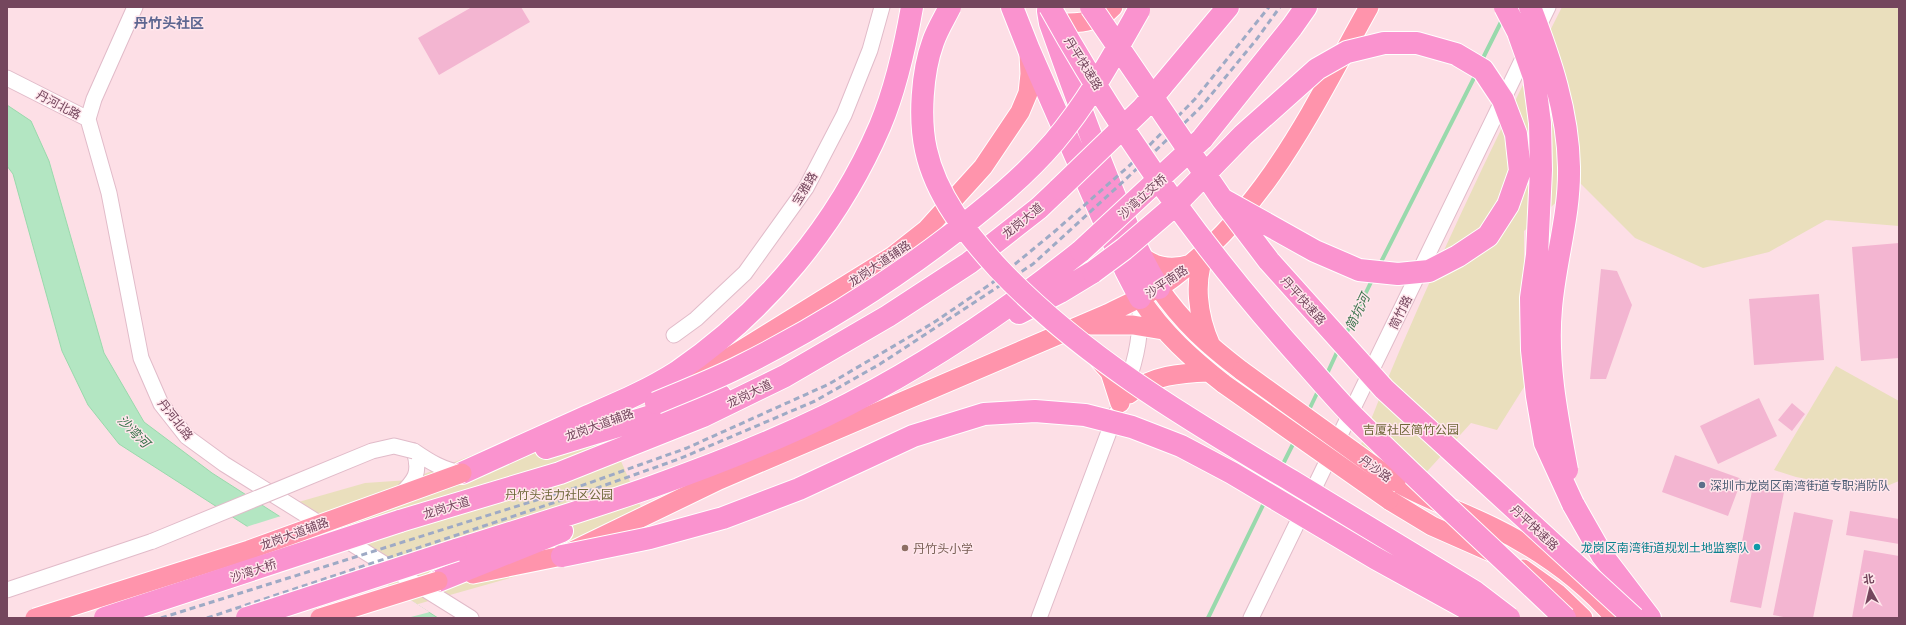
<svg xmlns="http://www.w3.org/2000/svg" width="1906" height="625" font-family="Commissioner,'Noto Sans SC',sans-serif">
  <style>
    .green { fill: #eadfbd }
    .water { fill: #b3e6c2; stroke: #99d9ac }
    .pier { fill: #fddfe6 }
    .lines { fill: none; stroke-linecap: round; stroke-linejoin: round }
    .stream { stroke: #99d9ac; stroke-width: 4 }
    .building { fill: #f3b5d1 }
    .minor-casing { stroke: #e1bbc9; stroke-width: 17 }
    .major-casing { stroke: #fff; stroke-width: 21 }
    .highway-casing { stroke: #fff; stroke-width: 24 }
    .minor { stroke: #fff; stroke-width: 15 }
    .major { stroke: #ff94ac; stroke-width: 19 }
    .highway { stroke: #fa93cf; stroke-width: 22 }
    .rail { stroke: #9eaac5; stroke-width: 3; stroke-dasharray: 6 4; stroke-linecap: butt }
    .minor-bridge-casing { stroke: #e1bbc9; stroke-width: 17; stroke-linecap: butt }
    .major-bridge-casing { stroke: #fff; stroke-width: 21; stroke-linecap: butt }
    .highway-bridge-casing { stroke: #fff; stroke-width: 24; stroke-linecap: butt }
    .minor-bridge { stroke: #fff; stroke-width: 15 }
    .major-bridge { stroke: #ff94ac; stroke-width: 19 }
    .highway-bridge { stroke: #fa93cf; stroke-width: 22 }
    .service-dot { fill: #5c6f8a; stroke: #ffe6ec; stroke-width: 1.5 }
    .culture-dot { fill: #0f9aa8; stroke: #ffe6ec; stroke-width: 1.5 }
    .education-dot { fill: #8d6e63; stroke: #ffe6ec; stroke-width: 1.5 }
    .labels { text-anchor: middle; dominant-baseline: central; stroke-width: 3; stroke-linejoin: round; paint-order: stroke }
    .street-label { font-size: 12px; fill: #74465d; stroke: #ffe6ec }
    .park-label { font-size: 12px; fill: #6f6739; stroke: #ffe6ec }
    .service-label { font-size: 12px; fill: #4e5e75; stroke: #ffe6ec; text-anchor: start }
    .culture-label { font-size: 12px; fill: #0d838f; stroke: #ffe6ec; text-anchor: end }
    .education-label { font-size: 12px; fill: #785e54; stroke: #ffe6ec; text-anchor: start }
    .water-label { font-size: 13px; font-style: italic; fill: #37734a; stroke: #ffe6ec }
    .quarter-label { font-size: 14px; font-weight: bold; fill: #5d6691; stroke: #ffe6ec }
  </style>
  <rect width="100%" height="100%" fill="#fddfe6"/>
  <path class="green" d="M1562,7H1899V226L1826,220L1769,252L1703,268L1635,238L1579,182L1524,231V387L1497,430L1471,423L1412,488L1360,447C1419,297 1489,151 1562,7Z
    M1836,366L1899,401V481L1872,492L1796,477L1774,470Z
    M597,406L654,537L404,608L365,556L288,505L365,483L409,480Z"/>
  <path class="water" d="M7,105L31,121L49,161L104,353L144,422L212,473L438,618H390L119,444L88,405L62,351L13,174L7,166Z"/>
  <path class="pier" d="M281,516L428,611L430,612L407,618H387L246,527Z"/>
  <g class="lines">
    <path class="stream" d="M1481,62L1503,18
      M1379,266L1476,74
      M1345,336L1373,278
      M1326,376L1338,350
      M1308,412L1319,389
      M1281,468L1295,440
      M1208,618L1265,501"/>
  </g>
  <path class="building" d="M472,7H521L530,22L439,75L418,38Z
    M1899,243V358L1861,361L1852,247Z
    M1601,269L1617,271L1632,305L1606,379H1590Z
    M1819,294L1824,360L1754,365L1749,299Z
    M1759,398L1777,436L1718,464L1700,426Z
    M1792,403L1805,414L1792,431L1778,420Z
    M1675,455L1742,479L1728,516L1662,492Z
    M1753,486L1784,492L1761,608L1730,602Z
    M1850,511L1899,519V544L1846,535Z
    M1794,512L1833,520L1813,618H1789L1773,615Z
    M1864,550L1899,556V618H1852Z"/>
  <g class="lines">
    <g class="minor-casing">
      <path id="minor" d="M7,78L88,119L109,193L141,358L161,404L187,437L224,464L471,618
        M88,119L94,99L135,7
        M674,335L696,319L745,273L806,188L844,115L870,50L882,7
        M1126,387C1138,354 1141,333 1140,298
        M414,451C430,462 443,470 462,473
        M400,495C415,480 421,473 414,451
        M7,590L153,541
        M1039,618L1116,413
        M1251,618L1548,7"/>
    </g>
    <g class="major-casing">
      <path id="major" d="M1050,23C1072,23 1097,25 1113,7
        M1207,250C1192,279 1198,317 1211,346
        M1139,254C1154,268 1173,270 1191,264
        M1159,288C1182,322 1209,346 1242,371
        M1140,298C1163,333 1192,359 1224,384
        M1091,325H1133L1163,330
        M1100,361L1110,372L1120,403
        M696,378L893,256L926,230L983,167L1020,112L1028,93L1030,74L1029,54
        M1129,394C1151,375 1182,373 1209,372
        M1396,482C1427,500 1461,511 1493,527C1538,549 1582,580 1615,618
        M1389,500L1432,526L1491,552
        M1523,569L1558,594L1583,618
        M473,574L562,556L719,480L1107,314C1129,303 1153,293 1173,278C1268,207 1313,107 1369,7"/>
    </g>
    <g class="highway-casing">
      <path id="highway" d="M1012,7L1029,50L1126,271L1140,298
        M1048,11L1050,23C1072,84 1093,146 1119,206C1131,234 1142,262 1159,288
        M1161,87L1228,7
        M1202,139L1292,27L1306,7
        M1019,313L1060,292L1093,272
        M546,448L720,395
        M462,473C504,454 546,435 588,416C618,403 649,390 677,372C765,312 838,224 880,126C896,88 905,47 912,7
        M1573,504L1602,555L1650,618
        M400,521L560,473L703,416L785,376L888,316L969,263L1039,208L1059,189
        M456,550C581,511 707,473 825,416C919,370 1000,316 1081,251
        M438,581L562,531"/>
    </g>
    <use href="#minor" class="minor"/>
    <use href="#major" class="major"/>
    <use href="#highway" class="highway"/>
    <path class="rail" d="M161,618L575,488L687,448L829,384L933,323L992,283L1054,232L1130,165L1195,99L1269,7
      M207,618L577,495L679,459L815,401L880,364L1033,264L1126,179L1201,107L1256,40L1280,7"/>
    <g class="minor-bridge-casing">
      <path id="minor-bridge" d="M153,541L372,451L394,446L414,451"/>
    </g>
    <g class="major-bridge-casing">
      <path id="major-bridge" d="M1242,371L1396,482
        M1224,384L1389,500
        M35,618L249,550L462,473
        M320,618L438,581"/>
    </g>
    <g class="highway-bridge-casing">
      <path id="highway-bridge" d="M950,7C944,19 937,30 933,42C922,72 919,119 926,150C936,196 967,234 998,268C1082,357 1188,419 1292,481C1353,518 1414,555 1475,592L1509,618
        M1050,7C1121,135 1208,256 1306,364C1322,382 1338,401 1355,418C1423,486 1495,551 1565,618
        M1091,7L1222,199L1269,261L1384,389L1634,618
        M1505,7L1518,32L1534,77L1540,123L1541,170L1537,255L1531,298L1532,350L1537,396L1545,443L1573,504
        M1530,7C1550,59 1568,111 1569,167C1570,215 1555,260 1551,308C1546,362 1557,417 1567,470
        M1059,189L1142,109L1161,87
        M1081,251L1202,139
        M1093,272L1124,249L1173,207L1243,135L1317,69L1347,52L1384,43H1417L1456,54L1483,70L1503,100L1516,134L1520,171L1508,205L1488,236L1458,256L1429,271L1398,274L1359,270L1315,251L1222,199
        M656,403C684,391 714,380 741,366C815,329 887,284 952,234C989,205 1024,177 1054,142C1088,102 1113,56 1139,10
        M562,556L650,538L723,518L799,489L913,436L984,414L1035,411L1085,415L1132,427L1181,446L1232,473L1375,558L1484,618
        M105,618L400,521
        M247,618L456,550"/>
    </g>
    <use href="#minor-bridge" class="minor-bridge"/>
    <use href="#major-bridge" class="major-bridge"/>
    <use href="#highway-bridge" class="highway-bridge"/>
  </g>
  <circle class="service-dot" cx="1702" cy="485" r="4"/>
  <circle class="culture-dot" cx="1757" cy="547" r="4"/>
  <circle class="education-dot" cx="905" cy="548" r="4"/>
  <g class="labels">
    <g class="street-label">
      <text transform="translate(1084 63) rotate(58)">丹平快速路</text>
      <text transform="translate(59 104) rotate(28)">丹河北路</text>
      <text transform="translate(804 188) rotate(-59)">宝雅路</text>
      <text transform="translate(1142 196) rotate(-42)">沙湾立交桥</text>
      <text transform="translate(1022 220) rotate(-39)">龙岗大道</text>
      <text transform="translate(879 263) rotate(-34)">龙岗大道辅路</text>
      <text transform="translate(1166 281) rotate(-34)">沙平南路</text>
      <text transform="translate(1304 300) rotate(48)">丹平快速路</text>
      <text transform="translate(1400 312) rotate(-64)">简竹路</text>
      <text transform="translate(749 393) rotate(-26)">龙岗大道</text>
      <text transform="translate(176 419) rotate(52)">丹河北路</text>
      <text transform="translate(599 424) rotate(-20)">龙岗大道辅路</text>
      <text transform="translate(1376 468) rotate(36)">丹沙路</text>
      <text transform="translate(446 507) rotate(-17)">龙岗大道</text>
      <text transform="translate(1535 527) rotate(43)">丹平快速路</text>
      <text transform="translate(294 533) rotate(-20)">龙岗大道辅路</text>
      <text transform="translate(253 570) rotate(-18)">沙湾大桥</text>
    </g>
    <g class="park-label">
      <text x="1411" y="429">吉厦社区简竹公园</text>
      <text x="559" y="494">丹竹头活力社区公园</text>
    </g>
    <g class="service-label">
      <text x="1710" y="485">深圳市龙岗区南湾街道专职消防队</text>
    </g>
    <g class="culture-label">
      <text x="1749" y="547">龙岗区南湾街道规划土地监察队</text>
    </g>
    <g class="education-label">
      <text x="913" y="548">丹竹头小学</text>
    </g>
    <g class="water-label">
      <text transform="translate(1357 312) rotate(-64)">简坑河</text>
      <text transform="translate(134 431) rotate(45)">沙湾河</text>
    </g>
    <g class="quarter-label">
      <text x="169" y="22">丹竹头社区</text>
    </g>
  </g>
  <rect width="1906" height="625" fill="none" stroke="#74465d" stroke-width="16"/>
  <g transform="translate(1870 589) rotate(352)" stroke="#ffe6ec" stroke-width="3" paint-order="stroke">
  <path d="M0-3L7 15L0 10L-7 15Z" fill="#74465d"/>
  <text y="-6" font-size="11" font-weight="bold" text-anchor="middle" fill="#74465d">北</text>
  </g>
</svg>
